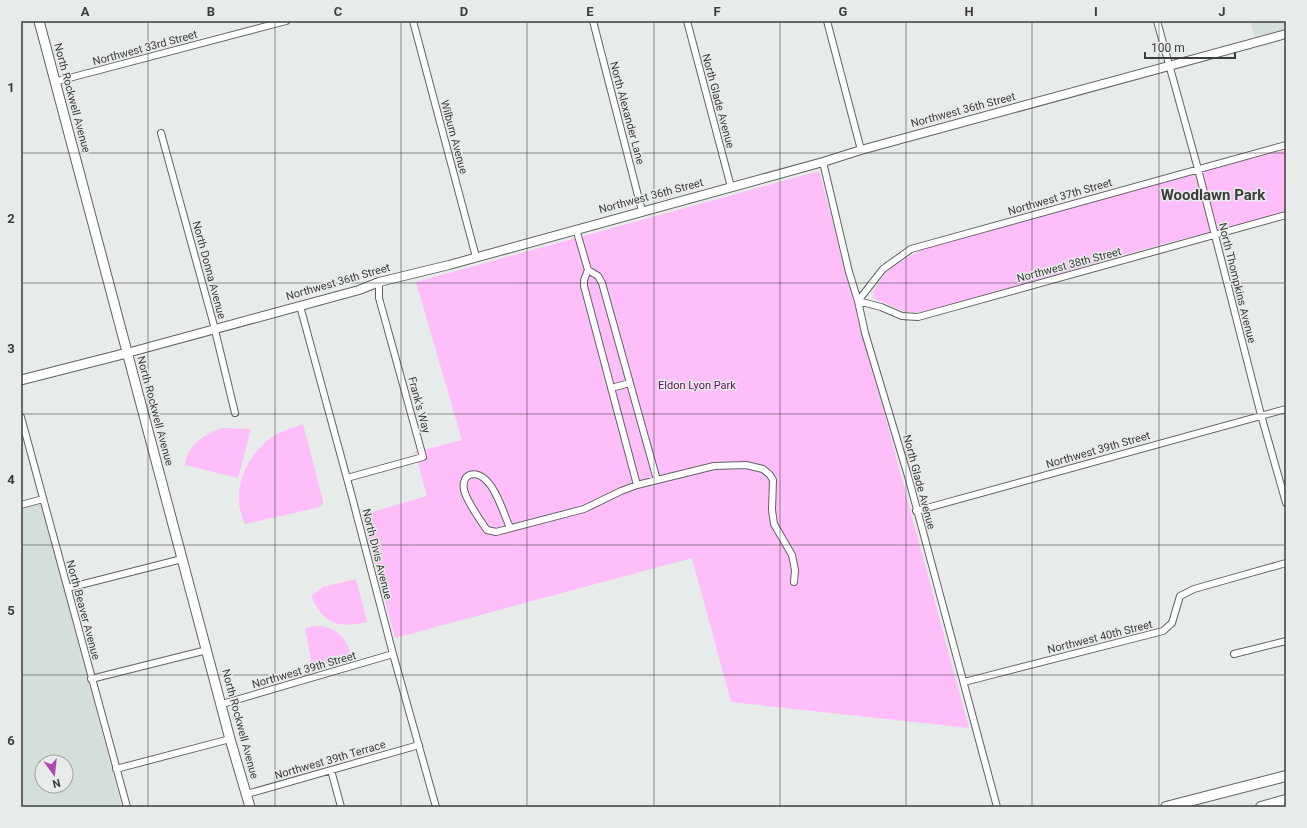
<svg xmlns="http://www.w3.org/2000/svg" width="1307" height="828" font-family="Roboto,sans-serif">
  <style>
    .built { fill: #d5dfd9; fill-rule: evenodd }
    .green { fill: #febefa }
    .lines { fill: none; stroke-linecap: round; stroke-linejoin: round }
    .minor-casing { stroke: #606361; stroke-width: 8 }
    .tertiary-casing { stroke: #606361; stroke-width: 10 }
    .secondary-casing { stroke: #606361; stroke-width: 11 }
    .trunk-casing { stroke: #606361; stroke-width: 12 }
    .minor { stroke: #fff; stroke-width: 6 }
    .tertiary { stroke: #fff; stroke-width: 8 }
    .secondary { stroke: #fff; stroke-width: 9 }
    .trunk { stroke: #fff; stroke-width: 10 }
    .grid { fill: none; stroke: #3c3d3c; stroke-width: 1; stroke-opacity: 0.55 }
    .labels { text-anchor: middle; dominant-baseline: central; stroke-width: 3; stroke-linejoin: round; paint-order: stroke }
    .street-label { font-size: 11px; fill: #3c3d3c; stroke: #e7ebe9 }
    .park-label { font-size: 11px; fill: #620e61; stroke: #e7ebe9 }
    .district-label { font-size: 15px; font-weight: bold; fill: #3c3d3c; stroke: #e7ebe9 }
    .neatline { fill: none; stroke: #3c3d3c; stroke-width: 1.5 }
    .grid-label { font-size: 13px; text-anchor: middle; font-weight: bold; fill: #3c3d3c }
  </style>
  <rect width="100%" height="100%" fill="#e7ebe9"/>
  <path class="built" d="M1250,21H1286V29L1255,38Z
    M41,503L122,807H21V508ZM42,762H66V786H42Z"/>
  <path class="green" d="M1286,150V211L1217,232L1182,239L1123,255L929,312H906L873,298V293L878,284L890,268L908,257L926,248L1004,227L1201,171Z
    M819,171L969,728L731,702L692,558L395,638L362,515L427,496L415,452L462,440L416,282Z
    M303,424L323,501V504L316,508L245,524C241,514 238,505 239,494C240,470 257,445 277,434C286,429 295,427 303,424Z
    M222,428L251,429L238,478L185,465C189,443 202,436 222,428Z
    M356,579L367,622C338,628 324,625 311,596L323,587Z
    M316,626C337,627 347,638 352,658L315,666L312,664L305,628Z"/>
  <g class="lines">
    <g class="minor-casing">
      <path id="minor" d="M413,21L476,257
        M593,21L642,211
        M687,21L731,187
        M827,21L861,150
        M1157,21L1198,169L1261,415L1286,503
        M54,82L286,21
        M161,133L213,322L235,413
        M1286,145L911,249L883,269L858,301L881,307L902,316L918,317L1286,215
        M823,162L849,272L858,301L865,333L908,476L997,807
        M576,229L588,270L584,280V286L637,485
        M588,270L598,276L602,283L657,480
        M300,306L352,497L393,654L436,807
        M611,388L630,383
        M21,417L127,807
        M347,478L423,457L379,298V282
        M21,505L43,499
        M916,511L1286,409
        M510,528C504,514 497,491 487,481C477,470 461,472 464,490C467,502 480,520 487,530L496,532L584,509L621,491L637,485L714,466L746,465L763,469L770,475L773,480L772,510L774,524L792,555L795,570L794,582
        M68,588L182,559
        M1234,654L1286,641
        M91,679L207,650
        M964,682L1163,631L1172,623L1180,596L1194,589L1286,563
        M222,704L393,654
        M116,769L230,739
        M331,770L341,807
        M247,794L419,745"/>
    </g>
    <g class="tertiary-casing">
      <path id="tertiary" d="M127,353L359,290L379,282L449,265L823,162L861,150L1286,34"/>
    </g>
    <g class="secondary-casing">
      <path id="secondary" d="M39,21L230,739L250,807
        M21,380L127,353"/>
    </g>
    <g class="trunk-casing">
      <path id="trunk" d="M1166,807L1286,776
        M1261,807L1286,800"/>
    </g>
    <use href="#minor" class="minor"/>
    <use href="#tertiary" class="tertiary"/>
    <use href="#secondary" class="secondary"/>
    <use href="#trunk" class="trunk"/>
  </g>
  <path class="grid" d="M148,21V807M275,21V807M401,21V807M527,21V807M654,21V807M780,21V807M906,21V807M1032,21V807M1159,21V807M21,153H1286M21,283H1286M21,414H1286M21,545H1286M21,675H1286"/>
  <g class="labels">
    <g class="street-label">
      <text transform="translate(145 48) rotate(-15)">Northwest 33rd Street</text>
      <text transform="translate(72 98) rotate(75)">North Rockwell Avenue</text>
      <text transform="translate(718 101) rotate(75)">North Glade Avenue</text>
      <text transform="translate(963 110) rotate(-15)">Northwest 36th Street</text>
      <text transform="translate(627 113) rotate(75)">North Alexander Lane</text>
      <text transform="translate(454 137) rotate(75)">Wilburn Avenue</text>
      <text transform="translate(651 196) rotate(-15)">Northwest 36th Street</text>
      <text transform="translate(1060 197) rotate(-16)">Northwest 37th Street</text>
      <text transform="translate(1069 265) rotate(-15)">Northwest 38th Street</text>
      <text transform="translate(209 270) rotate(75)">North Donna Avenue</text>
      <text transform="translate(338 282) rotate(-16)">Northwest 36th Street</text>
      <text transform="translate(1237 283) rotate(76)">North Thompkins Avenue</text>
      <text transform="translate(419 405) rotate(75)">Frank's Way</text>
      <text transform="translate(155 411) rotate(75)">North Rockwell Avenue</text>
      <text transform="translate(1098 450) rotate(-16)">Northwest 39th Street</text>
      <text transform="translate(919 482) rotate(75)">North Glade Avenue</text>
      <text transform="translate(377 554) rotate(76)">North Divis Avenue</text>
      <text transform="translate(83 610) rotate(75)">North Beaver Avenue</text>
      <text transform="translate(1100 637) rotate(-14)">Northwest 40th Street</text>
      <text transform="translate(304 670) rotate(-16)">Northwest 39th Street</text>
      <text transform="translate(240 724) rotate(75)">North Rockwell Avenue</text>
      <text transform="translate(330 760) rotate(-16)">Northwest 39th Terrace</text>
    </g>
    <g class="park-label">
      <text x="697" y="385">Eldon Lyon Park</text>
    </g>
    <g class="district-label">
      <text x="1213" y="195">Woodlawn Park</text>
    </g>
  </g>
  <rect width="1307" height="828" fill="none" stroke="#e7ebe9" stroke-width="44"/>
  <g transform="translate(54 774) rotate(165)"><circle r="19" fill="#e7ebe9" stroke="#a3a5a4"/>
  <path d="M0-3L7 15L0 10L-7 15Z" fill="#af49ad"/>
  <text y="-6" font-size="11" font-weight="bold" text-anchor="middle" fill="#3c3d3c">N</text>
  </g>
  <path d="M1145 52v6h90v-6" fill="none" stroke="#3c3d3c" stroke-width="2"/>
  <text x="1151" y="52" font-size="12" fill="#3c3d3c" stroke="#e7ebe9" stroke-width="3" paint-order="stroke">100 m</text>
  <rect x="22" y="22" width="1263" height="784" class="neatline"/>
  <g class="grid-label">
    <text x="85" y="16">A</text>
    <text x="211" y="16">B</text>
    <text x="338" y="16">C</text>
    <text x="464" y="16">D</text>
    <text x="590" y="16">E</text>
    <text x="717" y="16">F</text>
    <text x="843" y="16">G</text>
    <text x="969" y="16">H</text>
    <text x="1096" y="16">I</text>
    <text x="1222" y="16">J</text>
    <text x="11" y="92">1</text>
    <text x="11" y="223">2</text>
    <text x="11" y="353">3</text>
    <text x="11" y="484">4</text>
    <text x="11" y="615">5</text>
    <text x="11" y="745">6</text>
  </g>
</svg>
